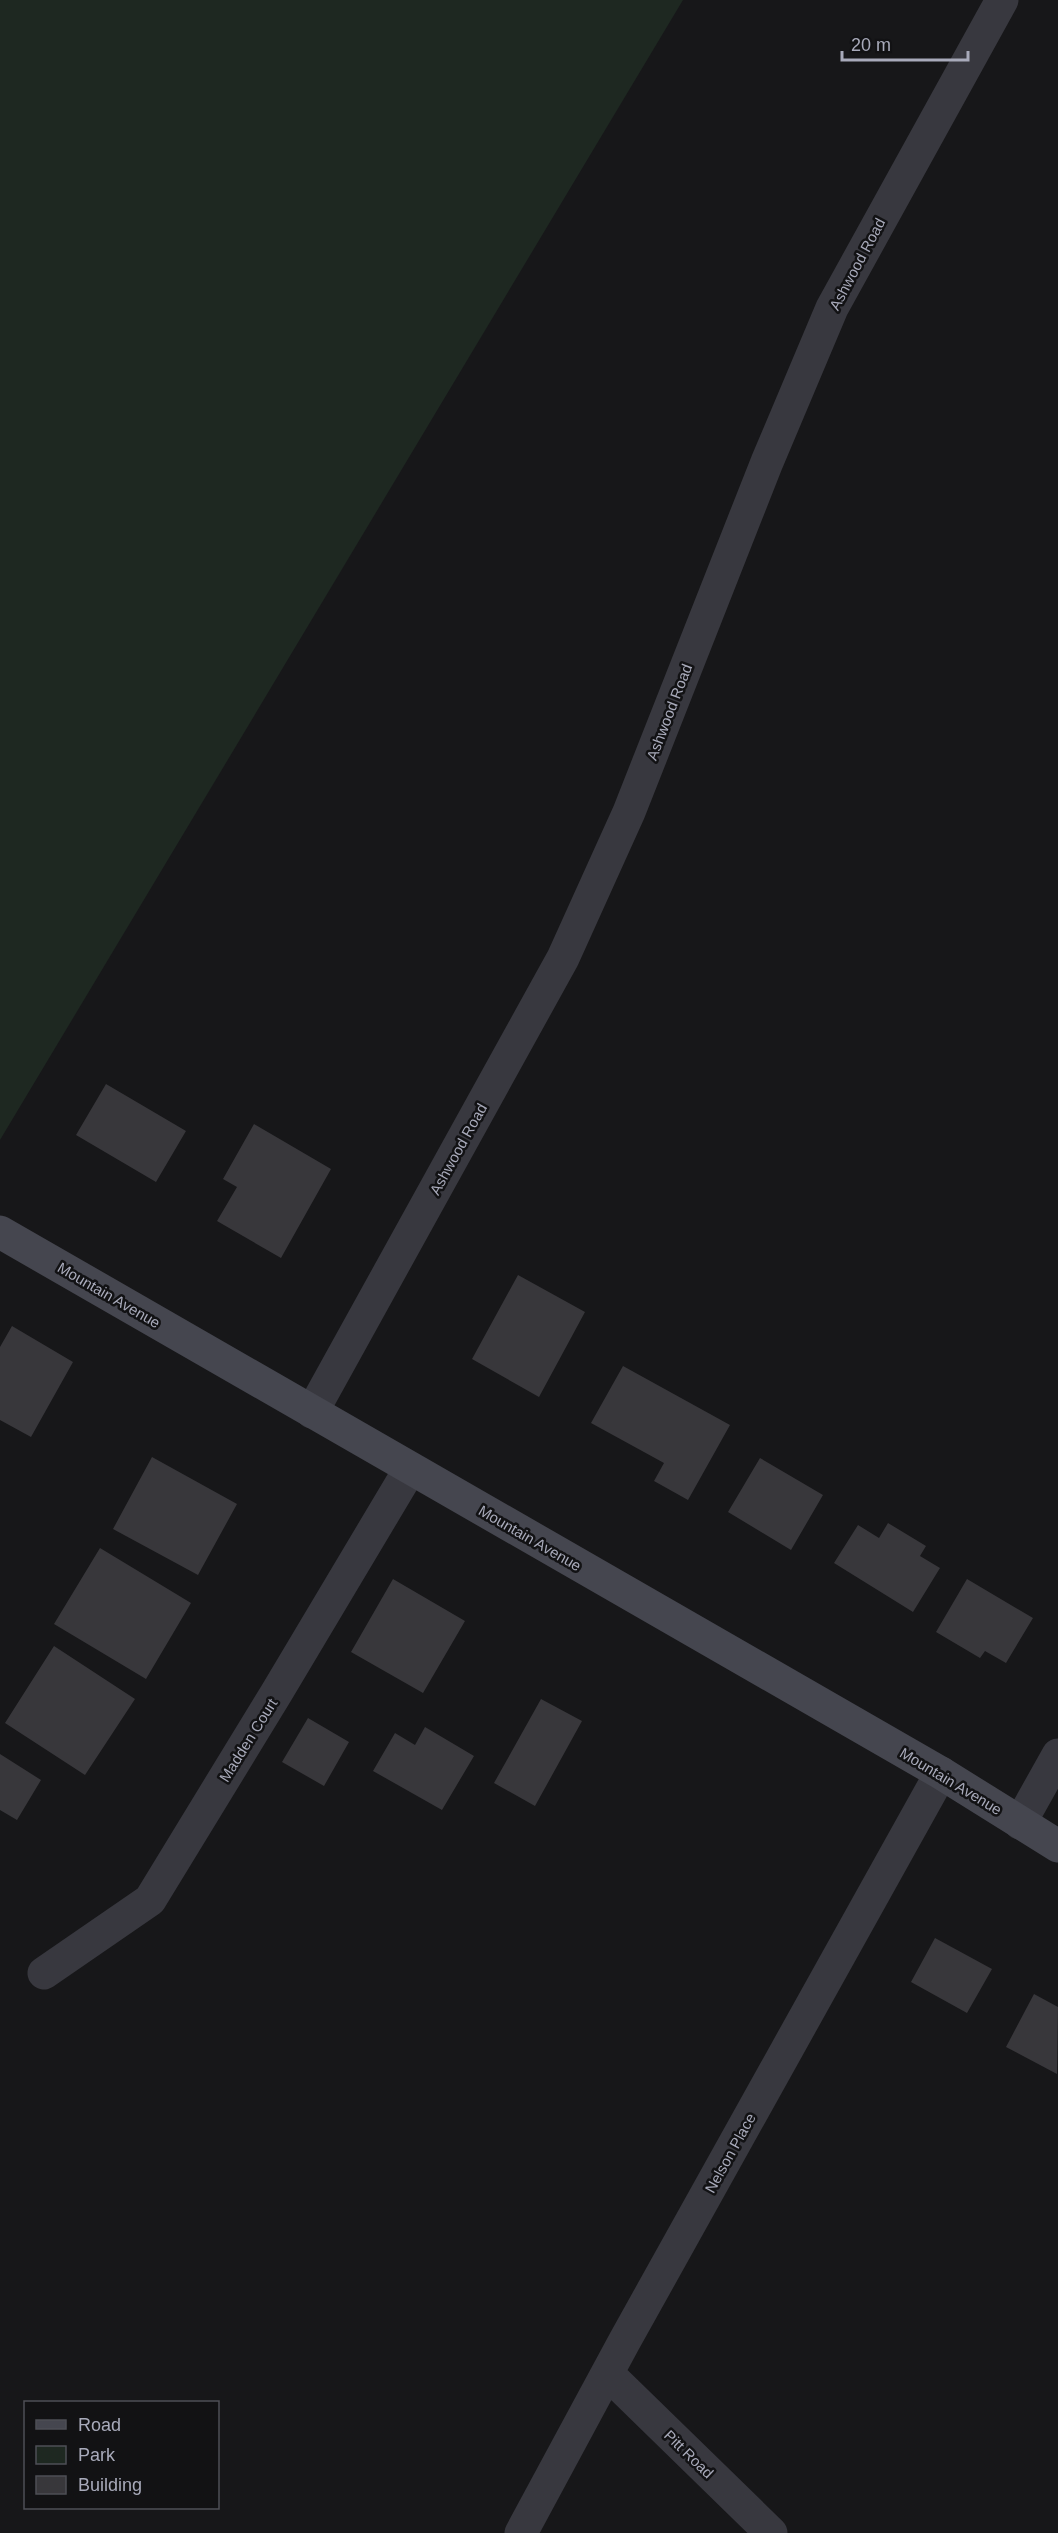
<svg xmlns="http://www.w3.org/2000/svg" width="1058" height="2533" font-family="Arial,sans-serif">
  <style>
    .green { fill: #1e2821 }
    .building { fill: #38373b }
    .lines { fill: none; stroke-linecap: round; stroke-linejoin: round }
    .street { stroke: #38383f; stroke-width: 33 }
    .secondary { stroke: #45464f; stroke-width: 33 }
    .labels { text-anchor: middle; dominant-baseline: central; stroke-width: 5; stroke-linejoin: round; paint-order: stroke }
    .street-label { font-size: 15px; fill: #a8aaba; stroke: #121214 }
  </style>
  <rect width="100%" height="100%" fill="#171719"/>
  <path class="green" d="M0,0H683L0,1140Z"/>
  <path class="building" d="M106,1084L186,1131L156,1182L76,1135Z
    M254,1124L331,1169L281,1258L217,1221L237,1187L223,1179Z
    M518,1275L585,1312L539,1397L472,1359Z
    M12,1326L73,1362L31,1437L0,1420V1347Z
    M623,1366L730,1425L688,1500L654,1481L664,1463L591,1423Z
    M152,1457L237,1504L198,1575L113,1529Z
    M760,1458L823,1495L791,1550L728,1512Z
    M888,1523L926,1546L920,1556L940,1568L913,1612L834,1563L858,1525L879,1538Z
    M100,1548L191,1603L146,1679L54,1624Z
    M393,1579L465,1621L423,1693L351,1652Z
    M967,1579L1033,1618L1006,1663L985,1651L980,1658L936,1632Z
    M54,1646L135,1699L85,1775L5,1723Z
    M541,1699L582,1721L535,1806L494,1783Z
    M308,1718L349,1742L324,1786L282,1762Z
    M425,1727L474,1756L442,1810L373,1771L395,1733L415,1745Z
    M0,1754L41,1780L17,1820L0,1810Z
    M935,1938L992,1969L967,2013L911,1982Z
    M1034,1994L1058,2007L1057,2074L1006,2047Z"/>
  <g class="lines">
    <path class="street" d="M312,1412L563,958L629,812L767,462L832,308L1002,0
      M1020,1823L1058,1755
      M44,1973L150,1900L277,1692L410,1469
      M608,2374L771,2533
      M521,2533L624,2342L941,1773"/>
    <path class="secondary" d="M0,1232L941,1773L1058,1846"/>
  </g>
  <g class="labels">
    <g class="street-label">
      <text transform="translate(857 264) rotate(-62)">Ashwood Road</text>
      <text transform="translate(669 712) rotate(-69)">Ashwood Road</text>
      <text transform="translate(458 1149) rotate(-61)">Ashwood Road</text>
      <text transform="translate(109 1295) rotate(30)">Mountain Avenue</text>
      <text transform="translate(530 1538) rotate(30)">Mountain Avenue</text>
      <text transform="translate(248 1740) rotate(-58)">Madden Court</text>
      <text transform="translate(951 1781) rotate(31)">Mountain Avenue</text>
      <text transform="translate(730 2153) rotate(-61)">Nelson Place</text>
      <text transform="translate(689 2454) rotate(44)">Pitt Road</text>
    </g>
  </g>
  <rect x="24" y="2401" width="195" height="108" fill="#121214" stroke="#4e4f56" stroke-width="1.5"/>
  <rect x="36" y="2420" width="30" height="9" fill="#45464f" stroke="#4e4f56" stroke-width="1.5"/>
  <text x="78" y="2431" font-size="18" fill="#a8aaba">Road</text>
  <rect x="36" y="2446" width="30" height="18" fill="#1e2821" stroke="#4e4f56" stroke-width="1.5"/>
  <text x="78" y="2461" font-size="18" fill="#a8aaba">Park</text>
  <rect x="36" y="2476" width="30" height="18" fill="#38373b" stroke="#4e4f56" stroke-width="1.5"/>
  <text x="78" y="2491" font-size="18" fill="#a8aaba">Building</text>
  <path d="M842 51v9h126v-9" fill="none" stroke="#a8aaba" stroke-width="3"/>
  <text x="851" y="51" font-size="18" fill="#a8aaba" stroke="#121214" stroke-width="4.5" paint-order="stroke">20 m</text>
</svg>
